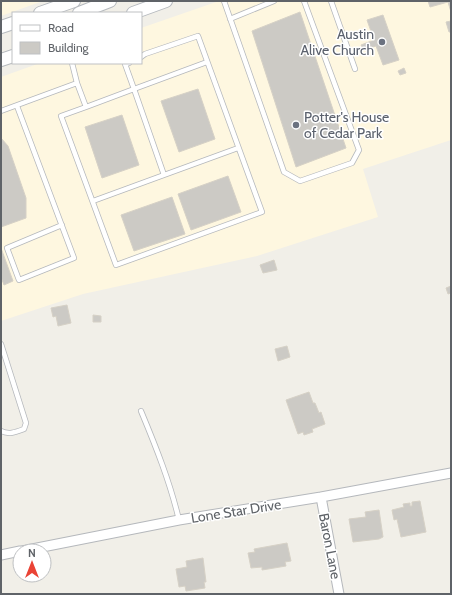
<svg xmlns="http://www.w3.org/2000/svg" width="452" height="595" font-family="Cabin,sans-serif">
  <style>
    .commercial { fill: #fef7e0 }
    .building { fill: #cccac5; stroke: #d6d1c6 }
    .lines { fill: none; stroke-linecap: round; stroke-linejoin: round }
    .service-casing { stroke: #b5b8bc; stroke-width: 6 }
    .minor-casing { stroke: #b5b8bc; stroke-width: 11 }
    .secondary-casing { stroke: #b6babf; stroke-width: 14 }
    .service { stroke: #fff; stroke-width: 4.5 }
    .minor { stroke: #fff; stroke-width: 9 }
    .secondary { stroke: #fff; stroke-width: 12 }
    .worship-dot { fill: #6b7280; stroke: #fff; stroke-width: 1.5 }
    .labels { text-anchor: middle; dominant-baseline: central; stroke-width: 3; stroke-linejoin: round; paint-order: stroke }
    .worship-label { font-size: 14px; fill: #5b616d; stroke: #fff; text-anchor: end }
    .street-label { font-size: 14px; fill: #5f6368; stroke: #fff }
  </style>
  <rect width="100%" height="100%" fill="#f1efe8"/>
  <path class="commercial" d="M1,1H43L1,16Z
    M219,1H451V140L363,169L378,217L257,256L83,294L1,321V77L40,63H141V28Z"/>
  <path class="building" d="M428,1H451V12L448,2L430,7Z
    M300,12L346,148L296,167L252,31Z
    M383,15L399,60L383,65L376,46L364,50L361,45L374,40L367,20Z
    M451,21V32H449L446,22Z
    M404,68L406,73L400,75L398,71Z
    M198,89L215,139L179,152L161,101Z
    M122,115L139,165L102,178L85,127Z
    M1,138L8,146L26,198V218L1,227Z
    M228,176L241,212L191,230L178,194Z
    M172,197L185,234L134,251L121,215Z
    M1,248L13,281L4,285L1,277Z
    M274,260L277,270L263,273L260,265Z
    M451,286V293L448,294L446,288Z
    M67,305L71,323L58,326L56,316L53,317L51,308Z
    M93,315L101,316V322H93Z
    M287,346L290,357L278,361L275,349Z
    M309,392L313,403H315L319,413L321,412L325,424L312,429L313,432L304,435L303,432L298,434L286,400Z
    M420,501L426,532L401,537L397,519L394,520L392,510L404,507L403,504L410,503V506H412V502Z
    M379,510L383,537L379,539L353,542L349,519L366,517L365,512Z
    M287,543L291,561L285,562L286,566L262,570V567L251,568L248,553L255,552L254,549Z
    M203,558L206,582H204L205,588L186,591L185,586L179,587L176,569L187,567L186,561Z"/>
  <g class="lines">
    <g class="service-casing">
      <path id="service" d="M224,1L284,172L300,181L352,163L359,150L304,1
        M331,1L355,69
        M230,19L274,1
        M129,63L125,64L134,89L207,62
        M77,83L86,107L61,116L116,265L262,212L198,36L145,54L141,57
        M17,106L74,258L19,280L7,248L62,225
        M86,107L134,89L164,175L238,148
        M1,111L77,83L72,63
        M93,201L164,175
        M1,344L26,423L24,429C16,432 9,435 1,431
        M141,411C156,447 170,482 179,520"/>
    </g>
    <g class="minor-casing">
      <path id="minor" d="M321,497L339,594
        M22,551L179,520L321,497L451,473
        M1,555L20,551"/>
    </g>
    <g class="secondary-casing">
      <path id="secondary" d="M40,13L74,1
        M79,13L110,1
        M133,13L166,1
        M1,27L13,23
        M1,60L13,56"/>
    </g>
    <use href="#service" class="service"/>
    <use href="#minor" class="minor"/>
    <use href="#secondary" class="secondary"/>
  </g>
  <g class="worship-dot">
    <circle cx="382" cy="42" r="4"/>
    <circle cx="296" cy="125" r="4"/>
  </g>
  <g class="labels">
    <g class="worship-label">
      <text x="374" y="34">Austin<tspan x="374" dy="16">Alive Church</tspan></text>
      <text x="304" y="117" text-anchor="start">Potter's House<tspan x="304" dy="16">of Cedar Park</tspan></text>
    </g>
    <g class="street-label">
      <text transform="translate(236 511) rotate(-9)">Lone Star Drive</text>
      <text transform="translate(330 546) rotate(79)">Baron Lane</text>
    </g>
  </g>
  <rect width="452" height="595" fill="none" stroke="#5f6368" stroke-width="4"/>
  <rect x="12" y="12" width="130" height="52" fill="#ffffff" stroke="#bfc1c3"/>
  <rect x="20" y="25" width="20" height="6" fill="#ffffff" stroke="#bfc1c3"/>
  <text x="48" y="32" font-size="12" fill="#5f6368">Road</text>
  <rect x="20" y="42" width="20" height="12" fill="#cccac5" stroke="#bfc1c3"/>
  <text x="48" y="52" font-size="12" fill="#5f6368">Building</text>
  <g transform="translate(32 563)"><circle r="19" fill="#ffffff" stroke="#bfc1c3"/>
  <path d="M0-3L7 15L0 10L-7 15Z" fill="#ea4335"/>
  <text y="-6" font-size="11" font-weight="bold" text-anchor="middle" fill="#5f6368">N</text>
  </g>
</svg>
